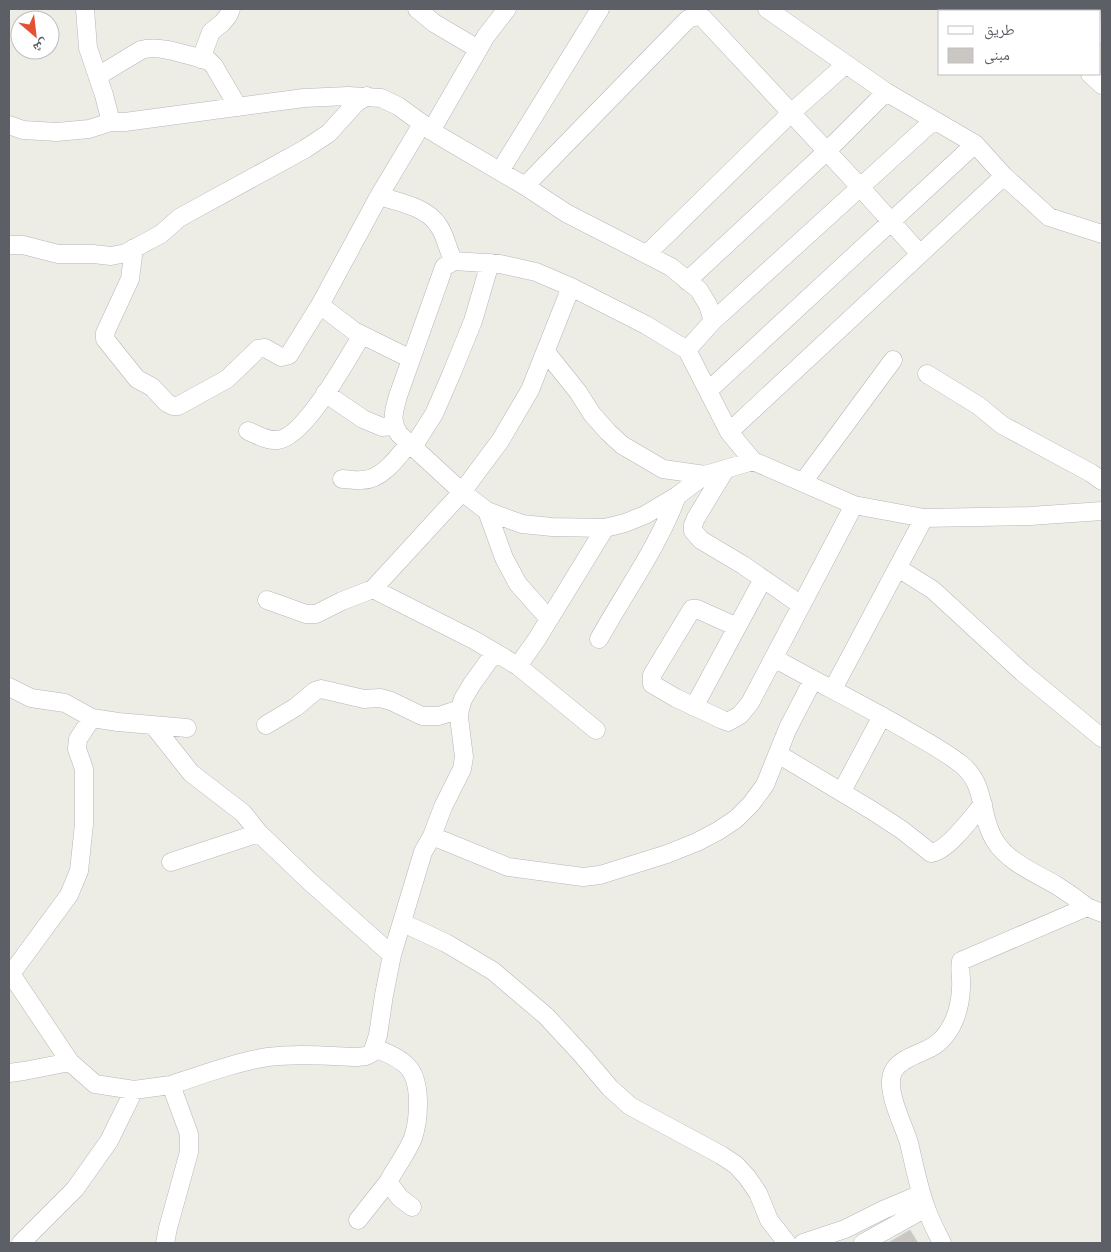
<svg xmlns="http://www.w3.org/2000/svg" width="1111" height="1252" font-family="Raleway,'Noto Naskh Arabic',sans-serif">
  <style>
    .building { fill: #cac7c2; stroke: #d3cfc3 }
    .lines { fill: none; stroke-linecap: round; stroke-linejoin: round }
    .minor-casing { stroke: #b5b6bb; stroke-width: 19 }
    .minor { stroke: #fff; stroke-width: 18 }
  </style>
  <rect width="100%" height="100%" fill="#eeede5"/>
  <path class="building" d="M910,1230L918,1243H888Z"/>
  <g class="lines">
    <g class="minor-casing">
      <path id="minor" d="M85,9L88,48L104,95L111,122
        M417,9L434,23L478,49
        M767,9L886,92L975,144L1004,176L1049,217L1102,234
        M995,9L998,11
        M1090,9L1091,11
        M1100,29L1102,34
        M201,59L211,32L222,23L228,16L231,9
        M1090,74L1102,85
        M98,76L141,50C159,44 190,56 209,61L214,66L238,107
        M9,125L23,130L57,132L89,129L111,122H125L304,98L348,96L381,98L398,106L438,135L525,186L566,213L671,267L699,290L708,305L713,321
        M431,131L486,36L507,9
        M500,171L600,9
        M525,186L688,19L698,16L703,18L861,188L920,254
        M379,196C398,202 427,207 438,225C446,235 447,250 454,261
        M9,245H23L58,254H93L111,256L126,253L161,234L179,218L305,149L329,133L356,103L367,96
        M134,248L130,279L105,333V339L137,379L152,387L167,403L173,406H178L227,379L258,349L265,348L281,357L289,355L320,305L379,196L422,124
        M647,254L791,113L845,65
        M687,281L827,151L886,92
        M320,305L354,331L411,359
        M687,350L713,321L933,121
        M546,352L578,392L592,414L608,432L622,445L663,469L705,475
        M927,374L979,406L1002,425L1091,473L1102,481
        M709,390L975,144
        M325,393L363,419L382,427L394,426
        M248,431C258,435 267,441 278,440C305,437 347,359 362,335
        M729,432L1004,176
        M413,447L434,414L451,375L473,321L490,263
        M753,461L705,475L677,496L645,515L625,523L605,528L552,527L522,524L487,511L462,492L399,434C390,420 394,411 398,396L444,267L454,261L500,264L536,272L571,287L646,325L687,350L729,432L753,461L854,505L924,518L1030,516L1102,511
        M725,470L696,518L693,525V531L701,540L743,565L801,605
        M342,479C349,479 356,481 362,480C382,480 398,457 409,443
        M803,482L893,360
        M487,511L504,558L518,584L549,619
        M898,568L933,590L1022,672L1102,738
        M373,589L474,640L518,666L596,730
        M267,600L306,614H316L342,601L373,589L462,492L500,441L530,390L571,287
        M737,627L697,609H692L652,675V684L676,698L723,720L728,722L740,715L750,703L854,505
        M599,639C625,592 658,547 677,496
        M774,658C818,683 864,705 908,731C926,741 946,752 962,765C987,786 979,816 995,841C1008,862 1035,873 1056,885C1067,892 1077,899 1087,907
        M518,666L537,639L605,528
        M9,687L31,698L65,703L92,718L78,739L77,749L84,769V824L79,871L69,895L11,974
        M833,689L924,518
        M694,707L763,579
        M92,718L118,722L187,728
        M153,725L191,773L243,813L259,833L308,880L392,955
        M266,725L296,707L315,691L321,689L364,699L380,698L391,701L422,716H439L460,709
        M778,754L873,811L902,830L931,853C948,851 972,817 983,804
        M842,791L882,716
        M432,836L508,867L583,877L600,875L667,854L697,842L718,831L736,819L751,804L765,785L788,728L813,680
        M171,862L259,833
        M403,923L446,943L493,971L546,1016L583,1056L610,1088L630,1106L721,1155L736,1165L747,1177L758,1193L769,1220L787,1243
        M9,971L70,1062L95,1084L134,1090L171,1085L189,1134V1152L168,1228L165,1243
        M375,1048C386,1053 399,1057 408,1067C422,1082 419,1120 413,1138C407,1153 396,1167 388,1182L400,1198L412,1207
        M9,1073L24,1071L70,1062
        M171,1085C201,1075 236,1062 268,1057C298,1053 328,1056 357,1057L366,1056L372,1053L378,1035L384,995L392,955L423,852L432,836L443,807L462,769L464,757L459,717L460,709L463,699L472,684L495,652
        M358,1220L388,1182
        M21,1243L75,1189L109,1141L134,1090
        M803,1243L845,1229L883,1210L921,1194
        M863,1243L926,1208
        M942,1243C936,1231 929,1218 925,1205C918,1185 914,1164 909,1143C904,1125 883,1088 894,1070C900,1060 915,1055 926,1050C950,1040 960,1013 961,988C962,979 959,970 961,961L1087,907L1102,913"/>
    </g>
    <use href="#minor" class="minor"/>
  </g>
  <rect width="1111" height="1252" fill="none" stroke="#5c5f65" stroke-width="20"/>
  <rect x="938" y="10" width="162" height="65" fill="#ffffff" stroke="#bebfc1"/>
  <rect x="948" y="26" width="25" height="8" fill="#ffffff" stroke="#bebfc1"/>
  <text x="984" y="35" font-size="15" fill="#5c5f65">طريق</text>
  <rect x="948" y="48" width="25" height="15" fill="#cac7c2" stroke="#bebfc1"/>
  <text x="984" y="60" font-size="15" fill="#5c5f65">مبنى</text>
  <g transform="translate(35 35) rotate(152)"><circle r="24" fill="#ffffff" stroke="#bebfc1"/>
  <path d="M0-4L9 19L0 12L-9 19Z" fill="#e54f34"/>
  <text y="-8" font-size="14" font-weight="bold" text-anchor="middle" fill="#5c5f65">ش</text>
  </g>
</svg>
